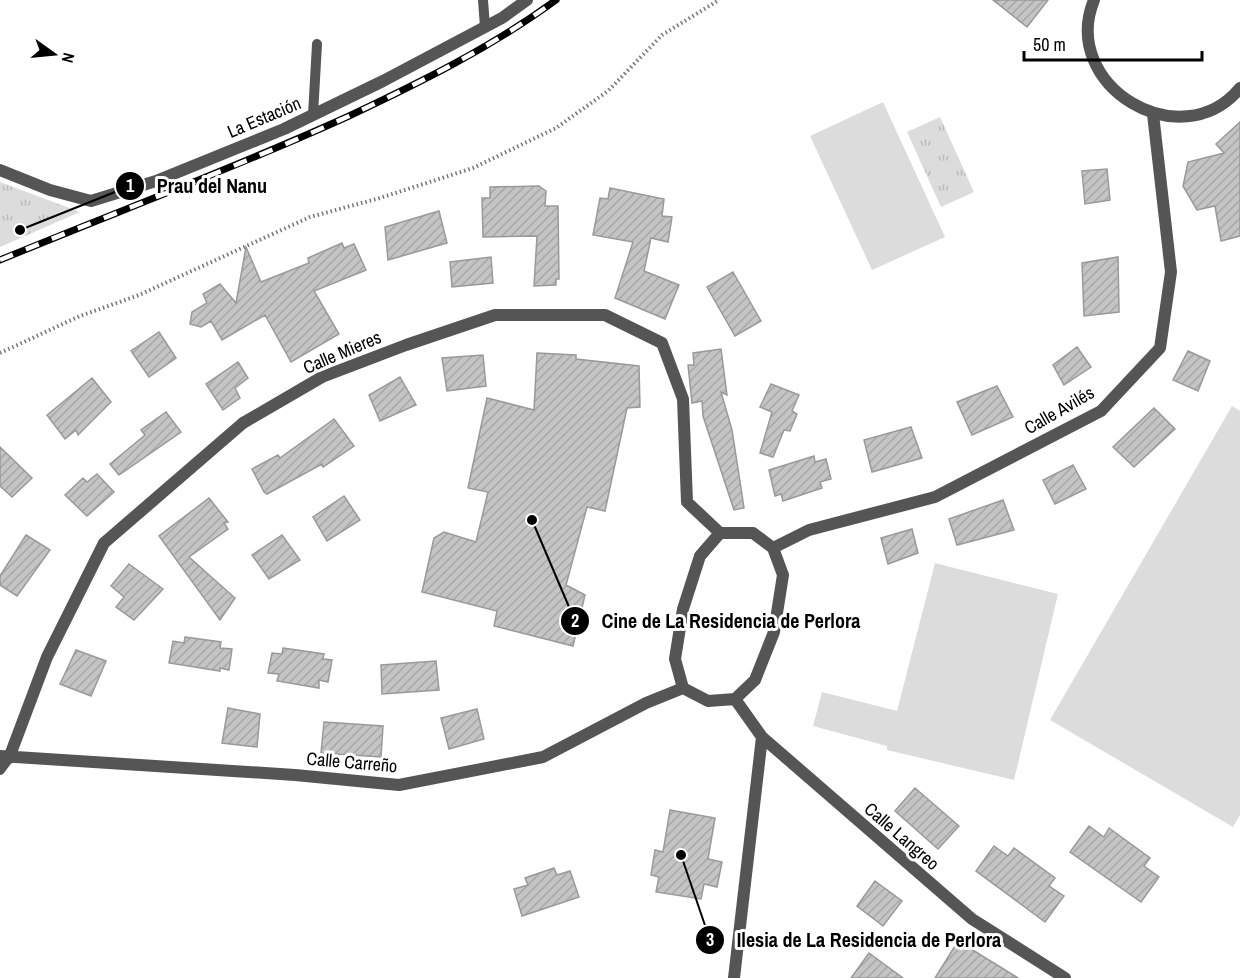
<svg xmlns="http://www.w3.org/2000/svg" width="1240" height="978" font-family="'Archivo Narrow',sans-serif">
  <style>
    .grass { fill: url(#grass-tufts) }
    .pitch { fill: #dcdcdc }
    .building { fill: url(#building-hatch); stroke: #999; stroke-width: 1.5 }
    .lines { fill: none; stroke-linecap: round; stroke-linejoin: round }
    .path { stroke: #777; stroke-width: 4; stroke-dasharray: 1.5 3; stroke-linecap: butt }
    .lane { stroke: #555; stroke-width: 10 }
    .street { stroke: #555; stroke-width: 12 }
    .rail-casing { stroke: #000; stroke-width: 7 }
    .rail { stroke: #fff; stroke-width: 4.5; stroke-dasharray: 14; stroke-linecap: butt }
    .labels { text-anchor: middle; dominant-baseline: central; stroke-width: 6; stroke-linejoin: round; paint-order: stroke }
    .street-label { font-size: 18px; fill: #000; stroke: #fff }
    .leader { fill: none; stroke: #000; stroke-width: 2 }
    .callout-dot { fill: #000; stroke: #fff; stroke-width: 2 }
    .mark-label { font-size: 18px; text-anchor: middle; font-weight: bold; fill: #fff }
    .callout-label { font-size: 20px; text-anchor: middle; font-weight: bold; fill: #000; stroke: #fff; stroke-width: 6; stroke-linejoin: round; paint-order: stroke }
  </style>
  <defs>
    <pattern id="grass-tufts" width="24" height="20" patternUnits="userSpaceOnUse" patternTransform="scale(1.5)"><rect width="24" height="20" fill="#dcdcdc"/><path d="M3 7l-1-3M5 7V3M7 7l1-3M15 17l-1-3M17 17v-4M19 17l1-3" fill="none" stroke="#bbb"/></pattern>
    <pattern id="building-hatch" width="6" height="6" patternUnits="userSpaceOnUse" patternTransform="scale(1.5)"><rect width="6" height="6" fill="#c4c4c4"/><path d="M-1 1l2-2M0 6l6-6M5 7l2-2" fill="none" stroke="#a7a7a7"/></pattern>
  </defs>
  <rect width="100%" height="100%" fill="#fff"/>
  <path class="grass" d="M940,117L974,192L941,207L907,132Z
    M0,182L80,212L0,247Z"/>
  <path class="pitch" d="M883,102L945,237L872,270L810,136Z
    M1232,406L1240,411V815L1233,827L1050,720Z
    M935,563L1058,594L1014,780L887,750V746L813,726L822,692L897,711Z"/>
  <path class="building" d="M993,0H1048L1027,27Z
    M1240,122V236L1221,241L1215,206L1197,210L1183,186L1188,162L1224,153L1216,144Z
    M1107,169L1110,200L1085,204L1082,171Z
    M539,186L546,191L545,206H558L559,279H556V285L534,286L537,236L483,237L482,198H490V187Z
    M610,188L664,199L662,216L672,217L668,242L651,238L644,271L679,285L665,319L615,298L633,242L593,235L600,198L608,199Z
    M439,211L447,243L388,260L385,227Z
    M342,243L344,248L354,244L366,270L314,291L339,334L291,362L265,315L222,340L211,321L201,327L190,324L192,312L207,303L203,294L220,284L236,303L246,247L261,282L309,263L308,258Z
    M491,257L493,283L452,287L450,262Z
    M1118,257L1119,312L1084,316L1082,263Z
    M733,272L761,321L735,336L707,287Z
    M159,332L176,358L149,377L131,351Z
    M1077,347L1091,367L1064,385L1053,365Z
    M721,349L727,395L721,392L732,430L744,508L734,510L703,416L702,401L692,403L688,365H694L693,353Z
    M1188,351L1210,361L1198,391L1173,380Z
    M537,353L576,355V359L639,366L640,407L627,408L605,511L587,507L566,585L585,595L573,646L494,626L497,611L422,592L434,538L444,532L476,542L488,492L468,488L487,398L534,410Z
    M483,355L486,386L447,391L442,358Z
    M238,362L248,378L235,388L240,398L223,410L206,384Z
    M400,377L416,405L380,421L369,395Z
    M92,378L111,402L78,435L76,430L65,439L47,415Z
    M771,384L799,395L792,411L797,414L790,431L784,430L773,457L760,453L772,412L760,407Z
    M997,386L1013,417L972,435L957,402Z
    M1154,408L1175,429L1134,467L1113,447Z
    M166,412L181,432L119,475L110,464L145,435L141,430Z
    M334,419L354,446L323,467L322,464L267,494L264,492L252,469L278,455L280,458Z
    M911,427L922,458L872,472L864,440Z
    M0,447L32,478L12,497L0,486Z
    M814,456L815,462L826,459L831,479L820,482L822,488L783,501L781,494L775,496L769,470Z
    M1073,465L1086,489L1055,504L1043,480Z
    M97,474L114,492L87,516L65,495L83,478L87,482Z
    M344,496L360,520L327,541L313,517Z
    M209,498L228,522L224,523L228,529L189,557L235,598L220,620L159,536Z
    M1003,500L1014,530L957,545L949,519Z
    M912,529L918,553L888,564L881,538Z
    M26,535L50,550L17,596L0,585V576Z
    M282,535L300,560L269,579L252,555Z
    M129,564L163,589L134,620L116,607L124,597L111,586Z
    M185,637L221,642L220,648L232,649L229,670L220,668V671L169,663L173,641L184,643Z
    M283,648L324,654L323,659L332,660L328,682L319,680V688L277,681L279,674L268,673L272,653L282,654Z
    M76,650L106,661L91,696L60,684Z
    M436,661L439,690L382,694L381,665Z
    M228,708L260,714L257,747L222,743Z
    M477,709L484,739L449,749L441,718Z
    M324,722L383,726L381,757L321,753Z
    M915,788L959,826L938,849L895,811Z
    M670,810L715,818L708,859L722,862L717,887L704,884L701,899L656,892L659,877L651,875L655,850L663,852Z
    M1089,826L1104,837L1109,828L1150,858L1144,866L1159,877L1141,902L1070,852Z
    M994,846L1008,856L1014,848L1055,878L1049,886L1064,896L1045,922L976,871Z
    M554,868L557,875L570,871L579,897L522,916L514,889L528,885L525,878Z
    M875,881L902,901L883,926L857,906Z
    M958,941L1018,978H935Z
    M869,953L903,978H851Z"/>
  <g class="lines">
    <path class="path" d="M0,353L80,316L139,295L310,217L380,198L473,168L556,128L608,91L662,35L719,0"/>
    <path class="lane" d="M483,0L485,27
      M313,115L317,44
      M0,770L9,758"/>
    <path class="street" d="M1094,0C1059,86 1181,159 1240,88
      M0,170L50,190L91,201L156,181L284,129L383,81L502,18L527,0
      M720,533H753L773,548L783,575L774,632L755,680L735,699L708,701L683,688L675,659L683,609L700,556Z
      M773,548L809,530L935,497L1101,411L1160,348L1171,272L1153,114
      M735,699L762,737L972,919L1065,978
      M0,756L295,775L399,785L543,757L646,703L683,688
      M9,758L47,657L104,543L243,423L322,377L406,345L495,315H605L662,343L683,399L687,502L720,533
      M734,978L762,737"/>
    <g class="rail-casing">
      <path id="rail" d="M0,260C116,212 235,168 349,116C421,82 492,47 556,0"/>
    </g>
    <use href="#rail" class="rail"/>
  </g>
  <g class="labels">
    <g class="street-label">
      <text transform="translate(264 117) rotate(-23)">La Estación</text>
      <text transform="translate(342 352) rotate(-23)">Calle Mieres</text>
      <text transform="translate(1059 410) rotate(-30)">Calle Avilés</text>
      <text transform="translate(352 762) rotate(5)">Calle Carreño</text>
      <text transform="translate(902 836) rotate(41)">Calle Langreo</text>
    </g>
  </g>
  <path class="leader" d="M20 230L130 186M532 520L575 621M681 855L710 940"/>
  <g class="callout-dot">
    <circle cx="20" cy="230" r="6"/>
    <circle cx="532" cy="520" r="6"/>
    <circle cx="681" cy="855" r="6"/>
    <circle cx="130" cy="186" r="15"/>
    <circle cx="575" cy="621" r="15"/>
    <circle cx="710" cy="940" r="15"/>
  </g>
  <g class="mark-label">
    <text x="130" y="192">1</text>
    <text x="575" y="627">2</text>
    <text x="710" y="946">3</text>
  </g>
  <g class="callout-label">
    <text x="212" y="193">Prau del Nanu</text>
    <text x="731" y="628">Cine de La Residencia de Perlora</text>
    <text x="869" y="947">Ilesia de La Residencia de Perlora</text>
  </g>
  <g transform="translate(54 54) rotate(105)" stroke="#ffffff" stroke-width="4.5" paint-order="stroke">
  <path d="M0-4.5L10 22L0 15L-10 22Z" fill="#000000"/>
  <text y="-9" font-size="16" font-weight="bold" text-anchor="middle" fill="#000000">N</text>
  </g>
  <path d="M1024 51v9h178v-9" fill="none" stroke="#000000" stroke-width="3"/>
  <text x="1033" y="51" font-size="18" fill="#000000" stroke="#ffffff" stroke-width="4.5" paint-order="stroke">50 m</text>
</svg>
